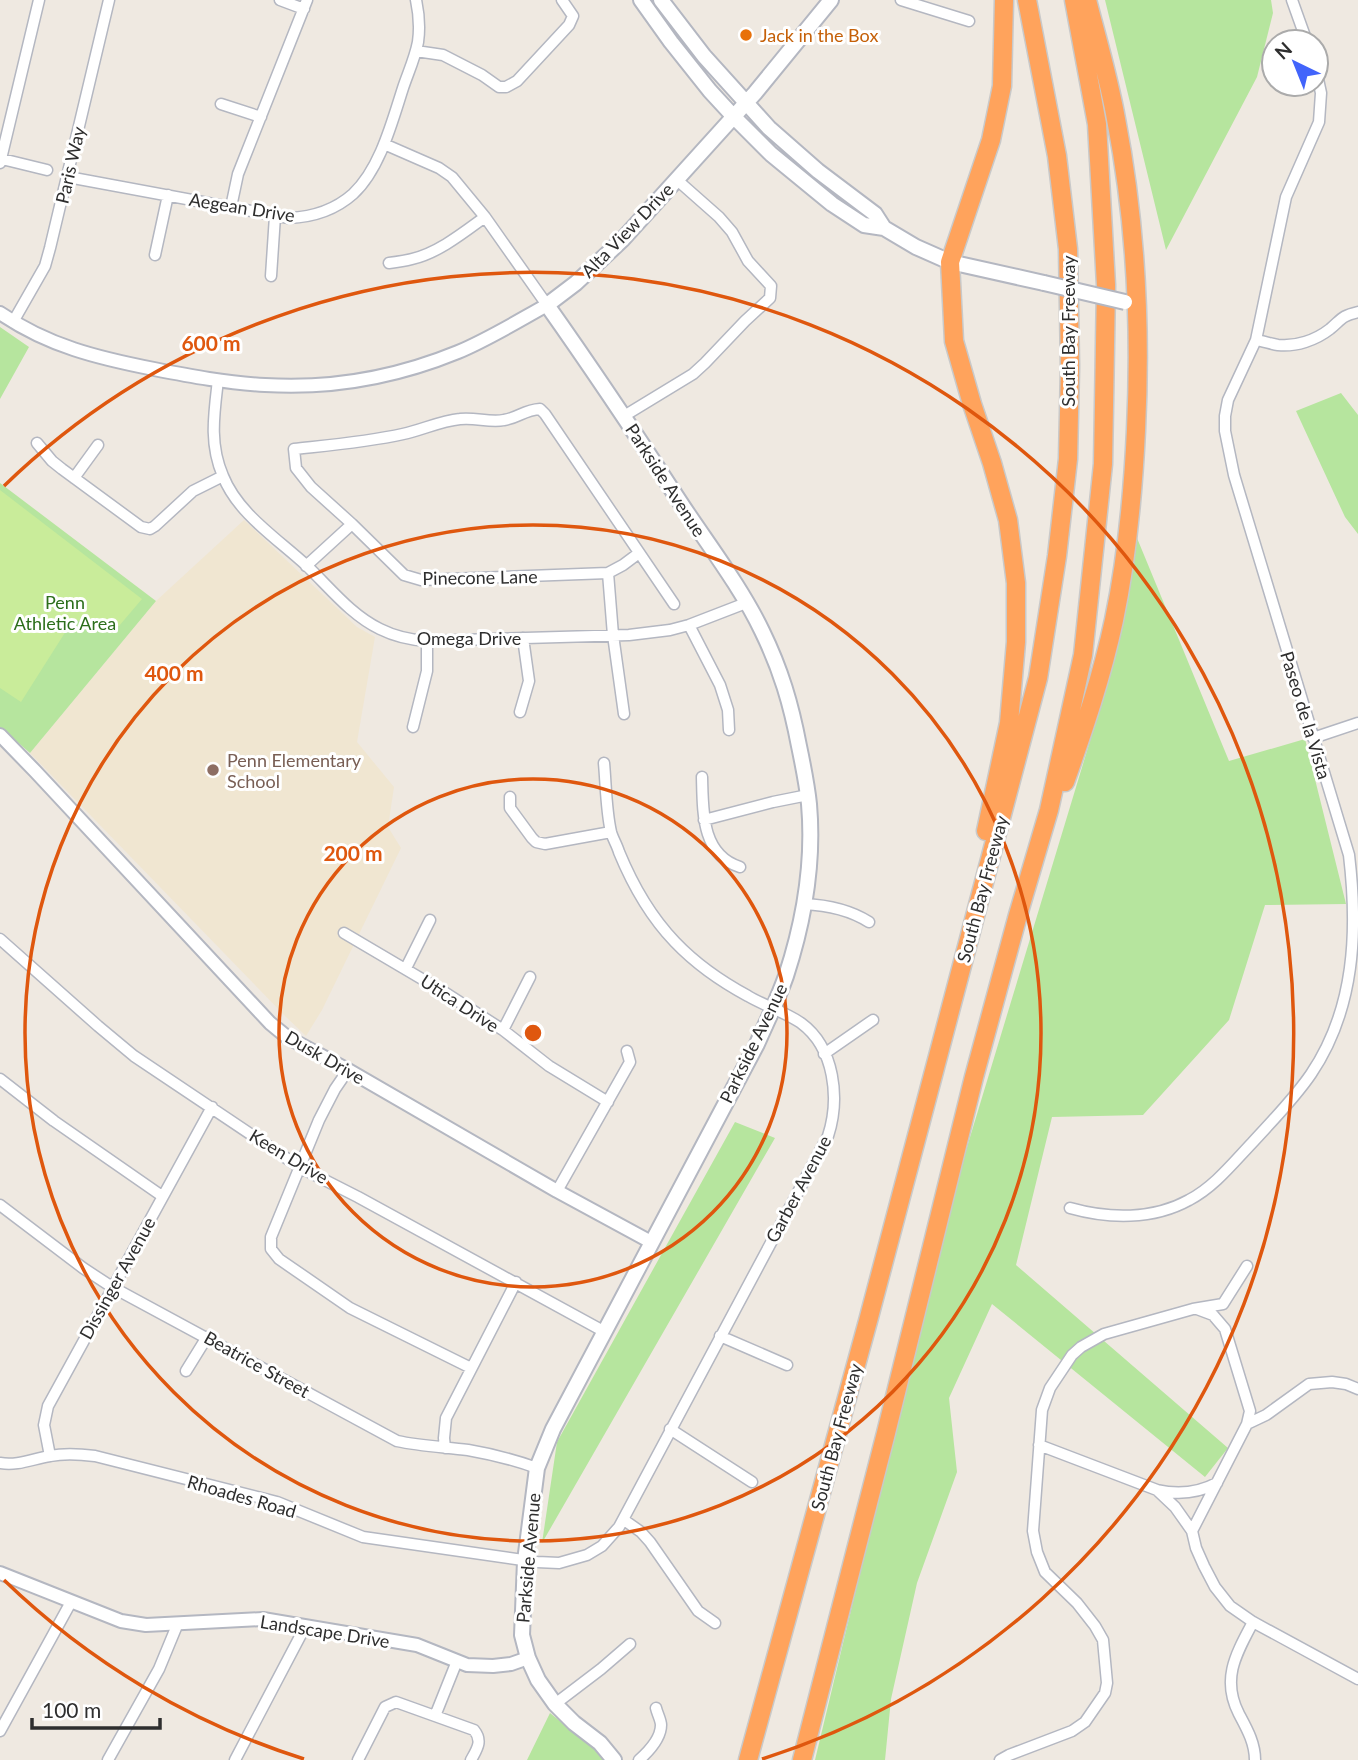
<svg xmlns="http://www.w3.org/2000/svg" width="1358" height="1760" font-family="Lato,sans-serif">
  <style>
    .education { fill: #f0e6d1 }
    .green { fill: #b6e59e }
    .pitch { fill: #c9ec9a }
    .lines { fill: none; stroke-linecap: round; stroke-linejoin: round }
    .minor-casing { stroke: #b4b7c1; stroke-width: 13 }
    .tertiary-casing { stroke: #b4b7c1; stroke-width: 16 }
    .secondary-casing { stroke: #b4b7c1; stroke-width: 18 }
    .motorway-casing { stroke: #c9c9c9; stroke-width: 21 }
    .minor { stroke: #fff; stroke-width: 10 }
    .tertiary { stroke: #fff; stroke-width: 12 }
    .secondary { stroke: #fff; stroke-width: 14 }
    .motorway { stroke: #ffa35c; stroke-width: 18 }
    .secondary-bridge-casing { stroke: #b4b7c1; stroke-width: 18; stroke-linecap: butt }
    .secondary-bridge { stroke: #fff; stroke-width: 14 }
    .ring { fill: none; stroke: #df570e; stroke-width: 3.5 }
    .food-dot { fill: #e8710a; stroke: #fff; stroke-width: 2.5 }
    .education-dot { fill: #8d6e63; stroke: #fff; stroke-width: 2.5 }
    .labels { text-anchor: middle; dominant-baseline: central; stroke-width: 6; stroke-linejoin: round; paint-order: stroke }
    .food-label { font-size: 18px; fill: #c56008; stroke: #fff; text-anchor: start }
    .street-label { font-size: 18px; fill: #2e2e2e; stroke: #fff }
    .park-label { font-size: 18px; fill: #2c6e1b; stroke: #fff }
    .education-label { font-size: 18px; fill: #785e54; stroke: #fff; text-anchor: start }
    .centre { fill: #df570e; stroke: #fff; stroke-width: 3.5 }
    .ring-label { font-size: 21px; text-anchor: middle; font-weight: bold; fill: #df570e; stroke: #fff; stroke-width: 6; stroke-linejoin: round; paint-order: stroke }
  </style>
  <rect width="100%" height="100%" fill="#efe9e1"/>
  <path class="education" d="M244,520L357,627L375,637L357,742L394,787L388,827L401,848L322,1010L306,1036L285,1016L30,753L156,601Z"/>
  <path class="green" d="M1105,0H1271L1273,13L1257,77L1166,250Z
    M0,327L29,347L0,399Z
    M1341,393L1358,415V534L1345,517L1296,411Z
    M0,483L156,601L30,753L0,727Z
    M1137,538L1229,761L1305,739L1346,904L1265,905L1229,1020L1143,1115L1052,1117L1016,1265L1228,1448L1205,1477L992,1304L949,1398L957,1472L917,1583L891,1699L885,1760H815L944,1223L1093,731Z
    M735,1122L775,1138L542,1543L557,1442Z
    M550,1713L608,1760H527Z"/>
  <path class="pitch" d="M0,490L142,599L119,626L73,620L21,702L0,688Z"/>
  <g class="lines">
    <g class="minor-casing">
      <path id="minor" d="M280,0L304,9
        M901,0L969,21
        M1292,0L1307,42
        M416,51L443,55L482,75L499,87H506L517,81L569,25L573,16L562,0
        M221,104L261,117
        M384,144L439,168L452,177L485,217L547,305
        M2,159L47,170
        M0,163L39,0
        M68,177L289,218C313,217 335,210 353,194C380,169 392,122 403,88C408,73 415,58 418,42C420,28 419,14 416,0
        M231,207L238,174L307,0
        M155,255L168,195
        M389,263C397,262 404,261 412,259C438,253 463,233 485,217
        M271,276L275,216
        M13,322L45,266L50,248L109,0
        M1256,340C1263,341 1271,344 1278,345C1296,347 1316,340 1330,329C1342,319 1341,316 1358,312
        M218,380C214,414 209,444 223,476C238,514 278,539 307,566C330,588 351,615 380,629C394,636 411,640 427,641L629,635L670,630L689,625L746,603
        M624,416L693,374L705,363L745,321L770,298L771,286L748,261L732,232L719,217L676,179
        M37,443L52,461L62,469L141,527L150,529L155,526L193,491L223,476
        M74,478L98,445
        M639,553L623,565L608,573L421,580L404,575L352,524L311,487L296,468L294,449C331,445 367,442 403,434C422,430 440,421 460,419C475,417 490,423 504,420C518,418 524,410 540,409L545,414L674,604
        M306,566L352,524
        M608,573L613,635L624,714
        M689,625L720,685L728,710L729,730
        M520,712L529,681L523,638
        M413,727L427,671V641
        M1313,738L1358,723
        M702,777C703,811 701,855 740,867
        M510,797V808L532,838L536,842L545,844L611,832
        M704,820L773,802L808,795
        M804,904C826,905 850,910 869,922
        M344,933L444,992L503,1030L549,1066L608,1102
        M0,939L98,1026L134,1056L301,1168L358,1197L605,1332
        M406,968L430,920
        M503,1030L530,977
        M824,1054L873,1020
        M348,1070L335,1089L319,1120L271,1237V1249L279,1259L350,1308L471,1368
        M0,1079L54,1121L162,1196
        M557,1191L630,1062L627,1051
        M0,1205L83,1268L112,1287L397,1441C420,1446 444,1447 468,1450C491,1454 515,1460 537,1468
        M1070,1208C1109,1219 1153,1220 1189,1200C1214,1187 1233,1163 1252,1143C1272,1121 1294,1099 1311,1074C1355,1009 1358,931 1349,855L1234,475L1225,431V416L1228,400L1256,340L1286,197L1319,122L1321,93L1316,70
        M720,1336L787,1365
        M186,1371L207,1337
        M1247,1424L1266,1415L1309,1384L1332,1382L1346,1384L1358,1389
        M670,1429L752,1482
        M1039,1445L1157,1490
        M445,1448L444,1438L446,1418L516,1282
        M50,1456L44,1425L48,1406L212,1107
        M0,1463C18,1466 32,1459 50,1456C64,1453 80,1454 95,1456L277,1502L363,1537L537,1562L559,1563L587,1555L602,1546L619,1527L828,1136C840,1099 835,1048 801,1023C785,1012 765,1006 748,996C722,982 696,964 675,942C650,916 633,886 619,852C617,845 613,839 611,832C606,810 606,785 604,763
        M1217,1483C1198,1493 1178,1495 1157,1490L1175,1507L1192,1531L1196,1548L1204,1566L1215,1587L1230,1606L1253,1622L1358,1679
        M624,1520L641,1532L650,1542L698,1611L715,1623
        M1192,1531L1247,1424L1250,1411L1225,1329L1213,1315L1197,1309
        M1253,1622C1236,1654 1221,1679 1239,1714C1247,1729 1255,1743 1255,1760
        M555,1704L601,1669L630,1644
        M435,1716L457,1661
        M0,1731L71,1602
        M108,1760L159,1669L178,1623
        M235,1760L305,1627
        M358,1760L385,1707L396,1702L474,1730C483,1741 477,1749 471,1760
        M639,1760C648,1752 661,1738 661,1725C661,1720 657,1713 656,1708
        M1000,1760L1009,1755L1072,1731L1085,1722L1105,1693L1107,1683L1103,1640L1095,1626L1077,1603L1045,1572L1037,1552L1033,1531L1042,1410L1050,1388L1072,1355L1081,1347L1104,1334L1193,1309L1223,1304L1247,1266"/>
    </g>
    <g class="tertiary-casing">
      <path id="tertiary" d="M0,313C48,346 98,358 154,369C190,376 227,383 265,385C330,389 397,377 458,352C489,339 518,321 547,305
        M0,735L35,771L270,1023L287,1037L348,1070L557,1191L651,1242
        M0,1573L121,1621L146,1625L263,1619L417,1645L467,1665L493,1666L511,1664L528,1658"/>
    </g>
    <g class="secondary-casing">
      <path id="secondary" d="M641,0L671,42L710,91L734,117L771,154L832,204L864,225L884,228L916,247L950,262L1044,283
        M661,0L704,56L769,128L818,171L875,214L884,228
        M614,1760L600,1743L574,1723L555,1704L538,1680L528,1658L522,1635L525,1561L537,1468L553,1429L757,1044C767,1021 778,999 786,976C804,921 814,861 809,804C807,785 803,765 799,746C791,704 781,670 762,631C741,587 707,543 680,502C637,436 593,370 547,305L576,283L622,240L755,93L831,0"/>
    </g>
    <g class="motorway-casing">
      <path id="motorway" d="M1065,782C1084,729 1102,676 1114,620C1127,558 1133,494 1136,430C1141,326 1136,222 1116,119C1109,79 1097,39 1087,0
        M986,831L1009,723L1016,642V583L1008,520L992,463L972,404L954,341L950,262L991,140L1002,86L1004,0
        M748,1760L868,1321L1038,678L1057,556L1068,459L1070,367L1068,249L1057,156L1027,0
        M802,1760L886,1433L974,1077L1018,915L1049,810L1083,655L1103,464L1106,285L1097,124L1074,0"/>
    </g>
    <use href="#minor" class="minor"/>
    <use href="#tertiary" class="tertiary"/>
    <use href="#secondary" class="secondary"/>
    <use href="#motorway" class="motorway"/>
    <g class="secondary-bridge-casing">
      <path id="secondary-bridge" d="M1044,283L1125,302"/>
    </g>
    <use href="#secondary-bridge" class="secondary-bridge"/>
  </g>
  <g class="ring">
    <circle cx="533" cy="1033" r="254"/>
    <circle cx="533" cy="1033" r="508"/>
    <path d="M304 1759A761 761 0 0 1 4 1580M4 486A761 761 0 1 1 762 1759"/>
  </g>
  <circle class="food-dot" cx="746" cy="35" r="7"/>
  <circle class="education-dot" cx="213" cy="770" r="7"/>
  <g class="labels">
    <g class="food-label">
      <text x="760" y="35">Jack in the Box</text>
    </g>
    <g class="street-label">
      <text transform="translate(70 165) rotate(-77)">Paris Way</text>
      <text transform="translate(242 207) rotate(9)">Aegean Drive</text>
      <text transform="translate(627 230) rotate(-46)">Alta View Drive</text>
      <text transform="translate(1068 331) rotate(-90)">South Bay Freeway</text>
      <text transform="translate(666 480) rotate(57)">Parkside Avenue</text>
      <text transform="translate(480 577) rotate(-1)">Pinecone Lane</text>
      <text x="469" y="638">Omega Drive</text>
      <text transform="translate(1306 715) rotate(73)">Paseo de la Vista</text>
      <text transform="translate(982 889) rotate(-75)">South Bay Freeway</text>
      <text transform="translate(460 1003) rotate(33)">Utica Drive</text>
      <text transform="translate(753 1043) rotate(-64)">Parkside Avenue</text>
      <text transform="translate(325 1057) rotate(30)">Dusk Drive</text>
      <text transform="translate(289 1156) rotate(31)">Keen Drive</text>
      <text transform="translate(798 1189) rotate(-62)">Garber Avenue</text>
      <text transform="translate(117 1278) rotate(-61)">Dissinger Avenue</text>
      <text transform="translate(257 1364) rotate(29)">Beatrice Street</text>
      <text transform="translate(836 1437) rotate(-75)">South Bay Freeway</text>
      <text transform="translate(242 1496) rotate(16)">Rhoades Road</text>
      <text transform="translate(528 1558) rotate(-85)">Parkside Avenue</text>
      <text transform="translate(325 1631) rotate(9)">Landscape Drive</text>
    </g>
    <g class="park-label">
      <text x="65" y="602">Penn<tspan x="65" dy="21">Athletic Area</tspan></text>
    </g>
    <g class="education-label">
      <text x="227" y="760">Penn Elementary<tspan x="227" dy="21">School</tspan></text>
    </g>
  </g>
  <circle cx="533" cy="1033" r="10" class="centre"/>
  <g class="ring-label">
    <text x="211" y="351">600 m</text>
    <text x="174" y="681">400 m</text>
    <text x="353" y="861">200 m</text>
  </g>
  <g transform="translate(1295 63) rotate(317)"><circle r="33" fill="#ffffff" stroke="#ababab" stroke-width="2"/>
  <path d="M0-5L12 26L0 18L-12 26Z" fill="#4264fb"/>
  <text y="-10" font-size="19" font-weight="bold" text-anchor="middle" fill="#2e2e2e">N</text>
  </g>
  <path d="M32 1718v10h128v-10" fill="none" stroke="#2e2e2e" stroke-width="3.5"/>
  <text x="42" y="1718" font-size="21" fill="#2e2e2e" stroke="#ffffff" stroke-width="5" paint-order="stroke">100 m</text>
</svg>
